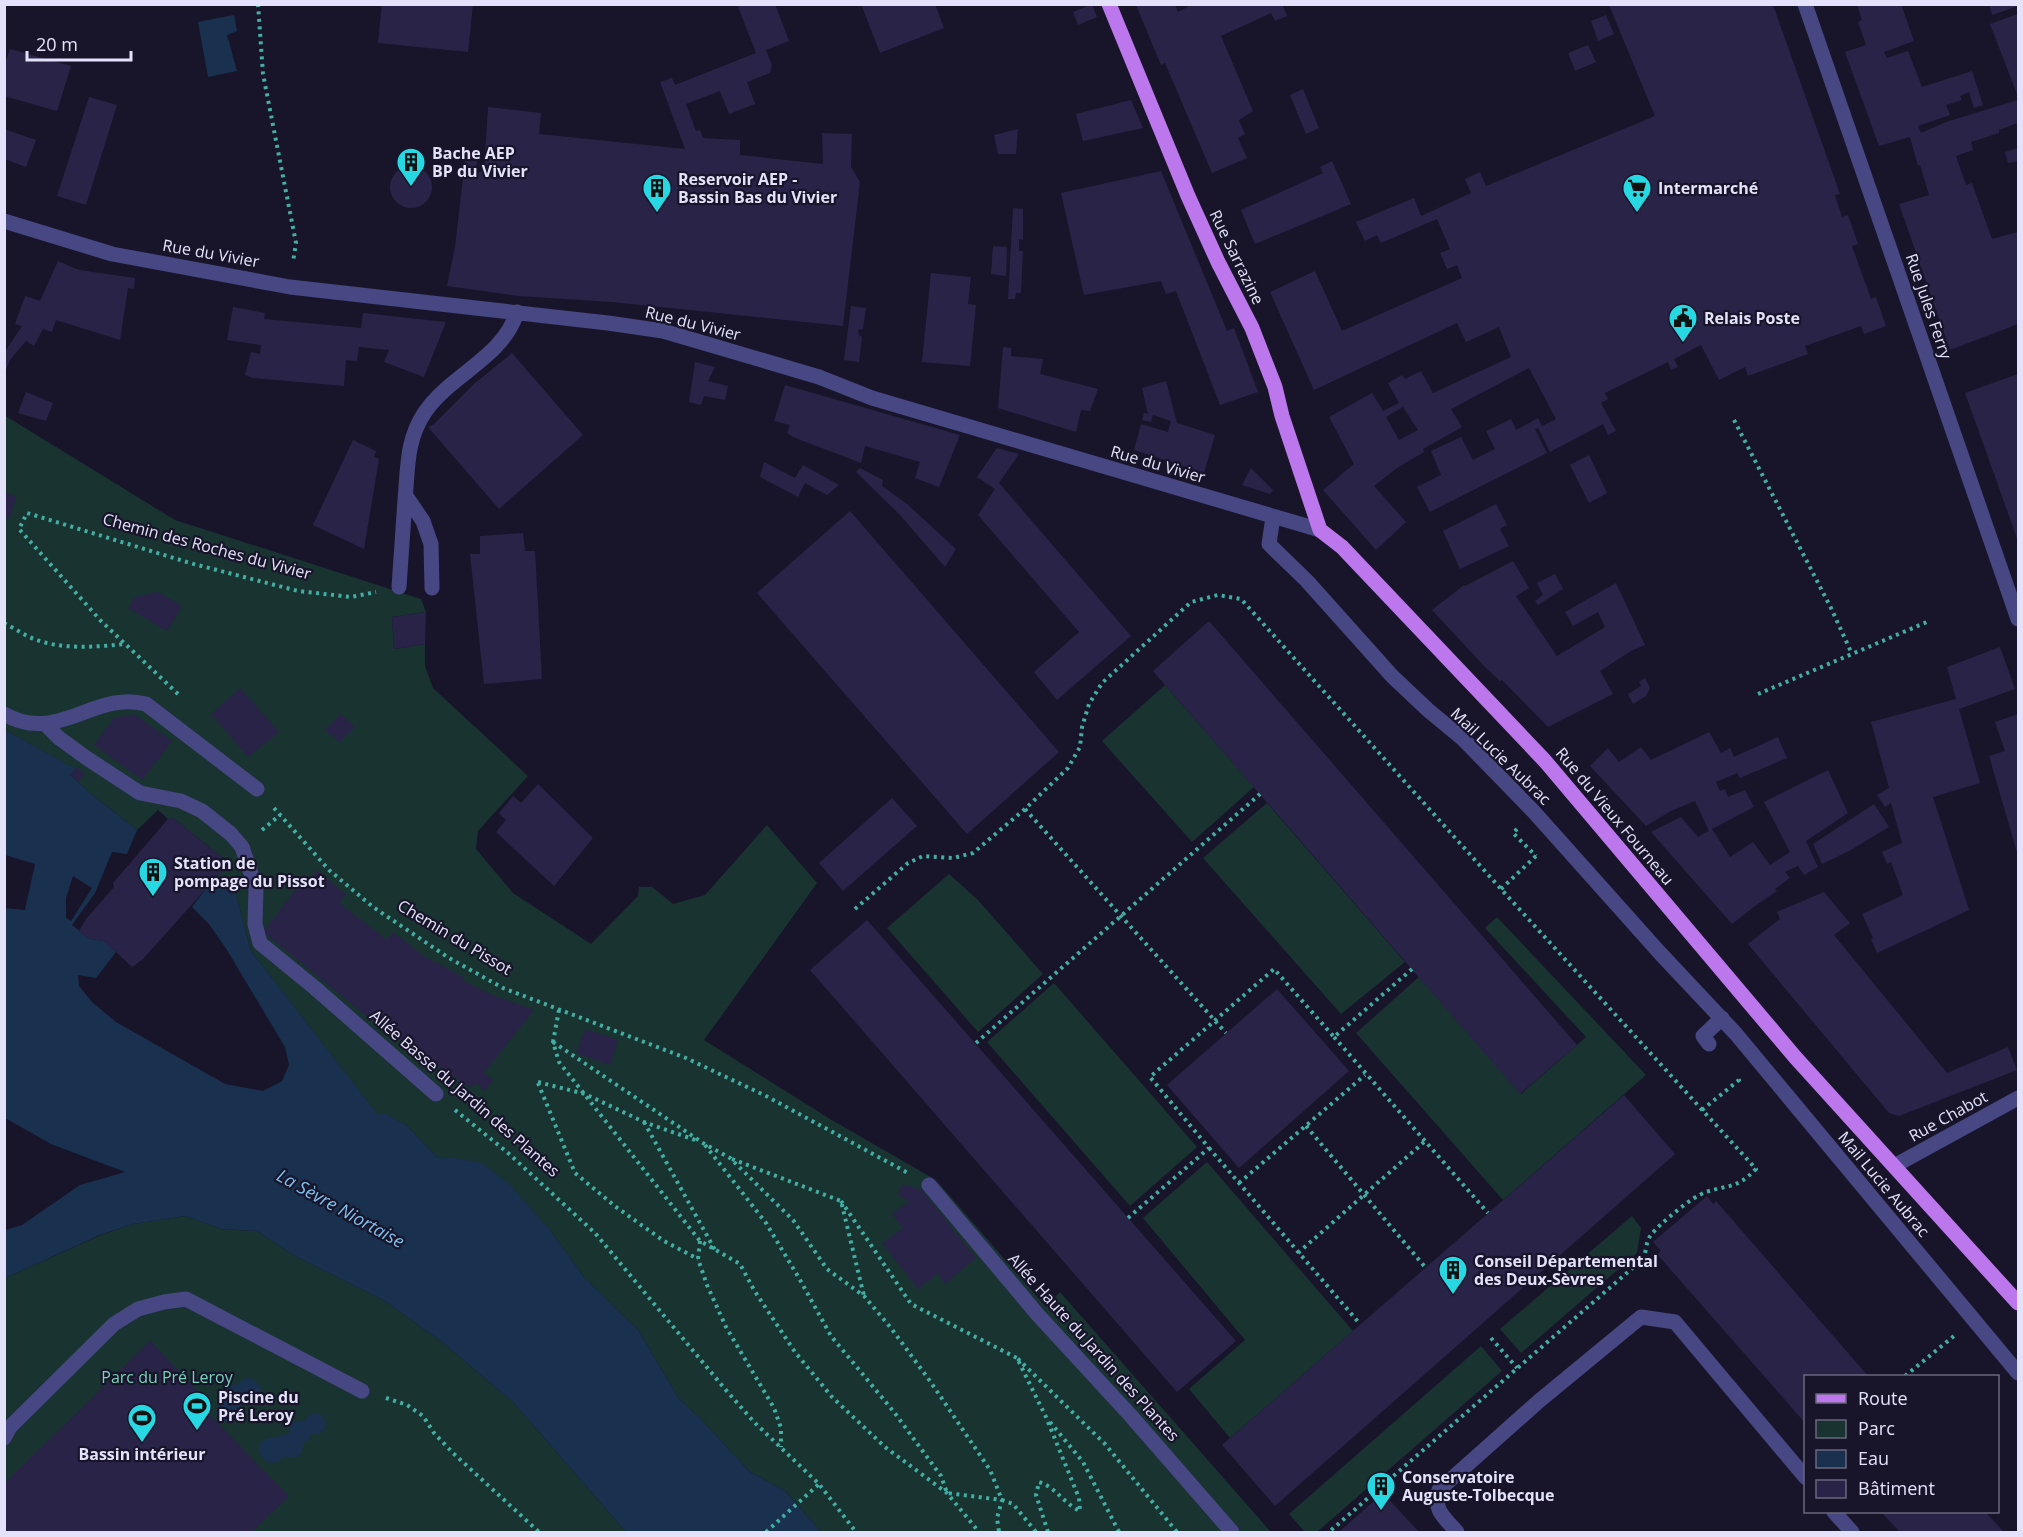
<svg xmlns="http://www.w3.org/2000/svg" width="2023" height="1537" font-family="'Open Sans',sans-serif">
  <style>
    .green { fill: #193331 }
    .water { fill: #19304f; fill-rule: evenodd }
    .building { fill: #292348; fill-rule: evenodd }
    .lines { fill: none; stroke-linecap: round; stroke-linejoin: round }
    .path { stroke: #42afa4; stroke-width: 4; stroke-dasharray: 3 4.5; stroke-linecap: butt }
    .minor { stroke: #464783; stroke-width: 15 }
    .major { stroke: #bc77ed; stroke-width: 15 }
    .labels { text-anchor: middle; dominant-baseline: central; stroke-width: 4.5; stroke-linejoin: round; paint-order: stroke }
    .poi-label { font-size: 16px; font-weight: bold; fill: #e4e2fb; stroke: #18152a; text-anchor: start }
    .street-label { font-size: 16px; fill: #e4e2fb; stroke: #18152a }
    .park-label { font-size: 16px; fill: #76d3b8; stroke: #18152a }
    .water-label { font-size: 18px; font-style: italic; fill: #7dbfee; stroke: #18152a }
  </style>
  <rect width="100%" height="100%" fill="#18152a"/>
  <path class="green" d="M4,415L175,520L421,599L426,612L392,617L394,649L425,644V666L433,688L528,776L478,831L476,849L513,893L591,944L638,896L639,887H652L673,904L705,895L767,825L817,883L704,1040L830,1119L936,1180L1046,1307L1060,1292L1271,1532H821L785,1491L750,1472L698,1416L679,1399L639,1331L584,1277L550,1230L448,1157L438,1158L406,1125L378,1116L251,951L236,894L214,878L229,863L173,818L168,819L158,810L137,830L90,793L70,775L75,769L5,730Z
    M1165,685L1254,787L1192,842L1102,741Z
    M1267,803L1405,962L1341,1014L1203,858Z
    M949,874L978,900L1043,974L978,1032L887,928Z
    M1497,917L1646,1075L1503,1200L1356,1033L1419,977L1521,1094L1586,1037L1485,928Z
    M1054,983L1197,1147L1130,1206L987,1042Z
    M1207,1162L1353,1331L1230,1438L1189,1389L1245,1340L1143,1218Z
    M185,1216L222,1229L257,1231L295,1256L385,1301L442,1342L513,1402L626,1532H5V1278L101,1235L133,1224Z
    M1632,1216L1641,1228L1637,1253L1521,1353L1500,1329Z
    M1481,1346L1502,1371L1317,1532H1305L1289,1514Z"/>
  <path class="water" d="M234,15L237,31L227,35L237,71L208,77L198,22Z
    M5,730L76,769L70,775L90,793L137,830L127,854L112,852L95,893L72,925L90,939L104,941L116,952L96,978L78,975L79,986L92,1002L116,1022L225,1084L263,1091L282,1081L289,1065L285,1047L227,950L209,924L192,907L214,878L236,894L251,951L378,1115L384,1113L406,1125L438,1158L448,1157L482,1163L509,1184L550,1230L584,1277L639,1331L679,1399L698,1416L750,1472L785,1491L821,1532H626L513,1402L442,1342L385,1301L295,1256L257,1231L222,1229L185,1216L133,1224L100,1235L5,1278V1230L22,1225L80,1185L125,1172L51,1144L5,1118V908L25,910L35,864L5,855ZM73,876L92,888L71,921L66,918V898Z
    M249,1378C268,1384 263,1406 243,1404L237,1409L234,1420L229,1423L219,1420L215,1413L221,1402C217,1391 225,1382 236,1385L243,1379Z
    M314,1413C324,1414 327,1421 324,1430L317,1434H311L308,1441L302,1443L303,1446L301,1454L294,1458L285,1456C275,1468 260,1463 259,1447C264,1436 270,1439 280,1436C283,1436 286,1434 289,1433C289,1424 296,1419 305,1421L309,1415Z"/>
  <path class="building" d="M382,4H473L468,52L378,43Z
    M737,4H775L789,41L766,50L772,65L770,73L747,82L755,104L729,114L720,91L686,104L696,131L700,130L703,138L740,140V155L823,164L822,133L852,134L851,167L860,182L843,326L612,302L519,296L447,286L455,247L465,161H477L476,172H484L488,107L541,113L539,134L685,149L660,82L672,78L675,85L756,53Z
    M861,4H935L944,28L880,53Z
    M1092,4L1097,17L1078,25L1073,12Z
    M1193,4H1287L1283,6L1287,16L1275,21L1271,13L1221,36L1253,111L1239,120L1245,134L1238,138L1247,158L1212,173L1165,63L1161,65L1136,5H1175L1178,12Z
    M1857,4H1901L1914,41L1884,52L1887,58L1908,51L1922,87L1972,71L1983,105L1974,108L1969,92L1960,96L1962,100L1946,105L1950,115L1918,126L1921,133L1946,122L2018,100V123L1999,130V133L1971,142L1973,150L1956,156L1966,185L1972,183L1992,239L2018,232V324L1950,350L1899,204L1929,195L1920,165L1918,166L1910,137L1879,146L1845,52L1866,45L1858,22L1862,20Z
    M1989,4H2018V6L1992,15Z
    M1609,5H1773L1840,194L1835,195L1842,217L1848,215L1858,244L1852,246L1871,299L1876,297L1886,326L1864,334L1861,326L1805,346L1808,354L1748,376L1745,367L1719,380L1701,345L1674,359L1678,367L1671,370L1668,362L1605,393L1608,399L1601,403L1616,431L1608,435L1603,424L1550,452L1538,428L1535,429L1547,453L1430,512L1417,487L1441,475L1431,451L1461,437L1473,460L1495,449L1486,431L1511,419L1516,430L1538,418L1542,426L1556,419L1529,368L1451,409L1462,427L1423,449L1424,452L1397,468L1374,486L1406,522L1376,550L1323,490L1354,464L1329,417L1372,393L1383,411L1399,403L1388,383L1402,375L1405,379L1421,371L1433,393L1511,357L1499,327L1466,342L1457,323L1314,390L1270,292L1315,271L1342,331L1462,278L1457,265L1447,269L1440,253L1450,249L1437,219L1381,243L1377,235L1365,241L1356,222L1414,198L1421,216L1471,193L1465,179L1480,172L1486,186L1655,116ZM1403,407L1418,430L1399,440L1386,417Z
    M2018,14V93L2017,94L1990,24Z
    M1606,15L1614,34L1598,41L1591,21Z
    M1588,45L1596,62L1575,71L1568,53Z
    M10,49L71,66L57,111L4,96V66Z
    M1303,89L1319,128L1306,134L1290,95Z
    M89,97L117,105L86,205L57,196Z
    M1131,100L1143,128L1083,141L1076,114Z
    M4,129L36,140L26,167L4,159Z
    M1018,129L1016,154H998L994,135Z
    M2018,148V161L2008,163L2005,152Z
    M1332,161L1351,204L1255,244L1241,210L1323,173L1320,167Z
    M390 187a21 21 0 1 1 42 0a21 21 0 1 1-42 0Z
    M1161,171L1227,331L1234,328L1258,392L1220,405L1176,291L1166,294L1161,281L1084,295L1061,193Z
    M1013,208L1023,209V240L1019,239V251H1023L1021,293H1016L1015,299H1008Z
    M993,246L1007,247L1006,276L991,274Z
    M58,261L79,270L135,278L134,289L128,288L120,340L56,320L52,332L43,329L34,346L26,341L10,360L4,375V353L22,326L15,324L25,296L40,301Z
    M931,273L971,277L968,304L976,305L970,366L922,362Z
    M851,306L866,308L863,329L858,330L859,335L862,337L859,362L844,360Z
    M233,307L265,313L264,319L361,328L363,313L446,322L424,377L384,362L389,350L359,347L357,361L346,360L344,386L253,378L245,375L251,352L260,354L261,345L227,340Z
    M1003,347L1011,348V356L1043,359L1040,374L1098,389L1090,411L1081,410L1076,432L998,408Z
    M512,353L583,435L499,509L428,427L434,424L474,384Z
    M695,362L715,367L708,381L728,386L725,400L704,396L701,405L689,402Z
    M2018,374V541L1965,393Z
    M1166,381L1177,423L1215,435L1204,473L1134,450L1141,424L1168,432L1171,421L1153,415L1151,422L1142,420L1144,413L1148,414L1142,388Z
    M785,385L960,435L939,487L915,478L920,462L865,446L861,463L793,437L787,433L790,425L774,421Z
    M26,392L53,403L46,421L18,413Z
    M353,440L376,451L374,457L379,459L364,549L313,525Z
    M997,448L1019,454L999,483L1131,636L1057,700L1034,672L1079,632L978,515L995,489L977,477Z
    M1589,455L1607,493L1589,503L1570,465Z
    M764,462L795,478L803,465L839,485L827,495L805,483L798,497L760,477Z
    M860,468L883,480L882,486L907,504L956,549L945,567L900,515L856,472Z
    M1251,468L1273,490L1270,494L1242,485Z
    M4,492L16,497L9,519L4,517Z
    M1496,504L1507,525L1500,529L1509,546L1460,569L1443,531Z
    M850,511L1059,752L967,834L757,593Z
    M523,533L525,551H535L542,679L484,684L470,554H480V536Z
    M1513,561L1529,588L1516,596L1557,656L1605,627L1598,612L1573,626L1565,612L1616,583L1645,645L1631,651L1600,671L1613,694L1548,727L1502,680L1500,681L1484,666L1432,610L1464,585L1465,586Z
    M1555,574L1563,589L1538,605L1535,601L1543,595L1537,583Z
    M158,592L182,606L167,631L128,608L135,597Z
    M426,612L425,644L394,649L392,617Z
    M1209,621L1577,1045L1520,1094L1153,671Z
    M2000,647L2015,689L1959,709L1980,783L1933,797L1969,910L1877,953L1871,939L1873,938L1862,914L1903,895L1891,862L1887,864L1882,852L1902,843L1891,803L1885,807L1877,795L1889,788L1871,722L1956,699L1947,667Z
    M1645,678L1650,688L1646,696L1633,704L1628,694L1641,686L1639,682Z
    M240,688L279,732L248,757L211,714Z
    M134,714L172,741L142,780L94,745L114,718Z
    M341,714L355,727L339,742L325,730Z
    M2018,714V856L1989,756L2005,751L1995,722Z
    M1709,732L1721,753L1730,748L1734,757L1778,737L1787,758L1740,778L1737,773L1716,782L1720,791L1725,789L1728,797L1745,790L1754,807L1712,829L1730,857L1753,842L1770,865L1790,852L1764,802L1828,770L1848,813L1806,841L1818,867L1804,875L1798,866L1785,872L1790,878L1775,889L1777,891L1755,906L1732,924L1651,832L1681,817L1698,837L1709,831L1695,801L1671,811L1646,826L1590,766L1608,748L1619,762L1641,747L1651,760Z
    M77,767L85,774L78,782L70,775Z
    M538,784L593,838L554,886L496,832L506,820L499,813L513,796L521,803Z
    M892,798L917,826L843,891L819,863Z
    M1874,804L1889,827L1849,851L1822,864L1813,844Z
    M173,818L229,863L143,959L132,967L104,941L90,939L79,931L86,919L114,887L113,883L168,819Z
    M317,870L346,895L339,903L387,940L393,932L425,957L463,977V981L492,995L534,1010L484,1073L493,1080L485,1091L475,1083L471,1088L375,1023L263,932L304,879L309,881Z
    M1824,892L1850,923L1834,935L1947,1073L2008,1047L2017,1070L1899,1116L1889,1113L1748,944L1780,919L1777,912Z
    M867,920L1236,1341L1177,1392L810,970Z
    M1277,989L1349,1071L1239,1168L1167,1085Z
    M585,1029L618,1040L610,1065L576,1053Z
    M1624,1095L1675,1154L1275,1506L1222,1445Z
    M903,1184L922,1190L976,1258L945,1284L938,1273L918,1289L882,1243L903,1228L892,1214L909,1201L898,1195Z
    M1707,1196L1713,1204L1716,1201L1868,1376H1806V1424L1657,1254L1661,1251L1653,1242Z
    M150,1341L203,1396L197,1402L289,1496L252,1532H4V1484Z
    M1383,1493L1419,1532H1339Z
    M1881,1512H1985L2004,1532H1900Z"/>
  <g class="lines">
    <path class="path" d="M258,4L263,74L296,243L293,262
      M1734,420L1831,608L1852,654
      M4,623C14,628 24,635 34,639C62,650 96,647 124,644
      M178,694L101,621L19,529L27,513L190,563L298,591L351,597L376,592
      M1758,694L1927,622
      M274,808L329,870L373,907L449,958L503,988L686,1058L766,1096L908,1173
      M1025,809L1226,1033
      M1517,829L1513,833L1536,856
      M262,830L280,815
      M1501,889L1536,856
      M855,909L908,863L923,856L953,858L973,853L1025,809L1068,768L1080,747L1082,727L1089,704L1102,683L1191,602L1218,595L1241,599L1501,889L1756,1169C1736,1189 1731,1184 1706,1192C1693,1196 1659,1224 1651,1235C1646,1241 1646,1251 1644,1258L1329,1532
      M559,1010L553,1042L559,1062L700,1241L740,1264L754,1290L795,1352L832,1397L885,1447L947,1493L979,1532
      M1334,1037L1488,1213
      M553,1042L703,1143L730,1158L793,1220L827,1269L864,1296L891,1328L930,1381L990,1470L1002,1500L1013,1504L1036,1532
      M976,1043L1260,794
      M538,1082L585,1094L644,1122L698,1141
      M538,1083L575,1173L616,1207L664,1241L698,1259
      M455,1110L507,1152L595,1233L725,1389L754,1422L819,1484L856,1532
      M1702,1110L1739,1080L1736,1077
      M644,1122L715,1250
      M1306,1126L1425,1267
      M705,1145L766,1223L799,1278L831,1336L894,1412L941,1476L947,1493L1002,1500L997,1518L999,1532
      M1209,1148L1360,1324
      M732,1159L841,1201L864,1296
      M1239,1183L1365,1075
      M841,1201L911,1304L1017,1358
      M1128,1218L1209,1148L1150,1077L1274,969L1334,1037L1412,969
      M700,1241L698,1259L707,1285L726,1327L774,1408L781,1428V1447
      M1298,1253L1424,1142
      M1491,1338L1517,1368
      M1905,1376L1954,1336
      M386,1398L407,1405L423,1416L434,1433L453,1453L539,1532
      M1050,1422L1083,1462L1119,1532
      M766,1532L819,1484
      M1048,1532L1036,1495L1039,1482C1057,1488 1063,1503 1080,1511L1079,1498L1046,1417L1017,1358L1105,1444L1177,1532"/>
    <path class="minor" d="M1805,4L2018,619
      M4,221L112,254L290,287L608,323L663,331L819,377L872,398L1320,530
      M406,496L423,521L431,544L432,588
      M1273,517L1269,544L1307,581L1392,676L1428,710L1463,739L1534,812L1659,952L1736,1034L2018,1373
      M399,587C401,558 403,529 405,500C408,468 406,440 425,412C451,374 503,358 517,312
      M4,714C57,745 95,690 146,704L257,789
      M46,725L59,738L88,759L140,793L181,801L202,811L231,834L242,847L256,888L255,924L260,943L315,988L436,1094
      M1709,1044L1703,1036L1722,1018
      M1894,1166L2018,1098
      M929,1185L1038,1315L1131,1416L1232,1532
      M4,1438L10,1427L114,1324L138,1309L164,1302L186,1299L362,1391
      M1834,1512L1852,1532
      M1457,1532C1444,1517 1433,1511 1439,1490L1539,1401L1641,1317L1675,1322L1806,1478"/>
    <path class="major" d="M1109,4L1188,196L1218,262L1252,328L1275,387L1282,416L1320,530L1342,547L1545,761L1795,1057L2018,1303"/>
  </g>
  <defs>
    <g id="building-pin" transform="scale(1.5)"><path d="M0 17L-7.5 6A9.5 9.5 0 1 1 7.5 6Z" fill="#27d8e2" stroke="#18152a"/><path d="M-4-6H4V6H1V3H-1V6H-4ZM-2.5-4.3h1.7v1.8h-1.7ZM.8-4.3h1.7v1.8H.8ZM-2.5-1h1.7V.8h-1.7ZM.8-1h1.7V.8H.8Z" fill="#111"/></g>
    <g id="supermarket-pin" transform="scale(1.5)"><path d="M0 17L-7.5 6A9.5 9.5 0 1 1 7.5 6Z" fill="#27d8e2" stroke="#18152a"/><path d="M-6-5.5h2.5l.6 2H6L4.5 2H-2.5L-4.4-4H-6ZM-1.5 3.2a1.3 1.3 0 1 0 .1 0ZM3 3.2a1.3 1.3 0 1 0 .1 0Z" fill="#111"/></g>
    <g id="civic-pin" transform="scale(1.5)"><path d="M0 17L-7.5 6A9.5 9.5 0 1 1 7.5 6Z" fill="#27d8e2" stroke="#18152a"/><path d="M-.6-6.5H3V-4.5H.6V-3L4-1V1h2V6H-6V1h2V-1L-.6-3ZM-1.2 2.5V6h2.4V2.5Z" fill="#111"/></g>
    <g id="stadium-pin" transform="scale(1.5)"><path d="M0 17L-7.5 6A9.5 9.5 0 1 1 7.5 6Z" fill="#27d8e2" stroke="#18152a"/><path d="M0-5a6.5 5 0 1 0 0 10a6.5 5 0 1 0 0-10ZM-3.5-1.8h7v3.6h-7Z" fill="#111"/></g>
  </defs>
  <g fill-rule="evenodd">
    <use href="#building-pin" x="411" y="162"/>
    <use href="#building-pin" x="657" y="188"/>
    <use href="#supermarket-pin" x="1637" y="188"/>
    <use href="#civic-pin" x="1683" y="318"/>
    <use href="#building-pin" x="153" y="872"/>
    <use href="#building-pin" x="1453" y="1270"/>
    <use href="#stadium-pin" x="197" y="1406"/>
    <use href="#stadium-pin" x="142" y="1418"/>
    <use href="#building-pin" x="1381" y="1486"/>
  </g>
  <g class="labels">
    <g class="poi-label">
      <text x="432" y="153">Bache AEP<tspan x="432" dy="18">BP du Vivier</tspan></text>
      <text x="678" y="179">Reservoir AEP -<tspan x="678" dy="18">Bassin Bas du Vivier</tspan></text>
      <text x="1658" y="188">Intermarché</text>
      <text x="1704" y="318">Relais Poste</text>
      <text x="174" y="863">Station de<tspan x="174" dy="18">pompage du Pissot</tspan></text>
      <text x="1474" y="1261">Conseil Départemental<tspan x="1474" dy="18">des Deux-Sèvres</tspan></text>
      <text x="218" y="1397">Piscine du<tspan x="218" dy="18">Pré Leroy</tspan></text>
      <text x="142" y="1454" text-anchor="middle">Bassin intérieur</text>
      <text x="1402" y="1477">Conservatoire<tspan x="1402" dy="18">Auguste-Tolbecque</tspan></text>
    </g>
    <g class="street-label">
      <text transform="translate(211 253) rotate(10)">Rue du Vivier</text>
      <text transform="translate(1237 257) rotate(64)">Rue Sarrazine</text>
      <text transform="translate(1929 306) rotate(71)">Rue Jules Ferry</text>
      <text transform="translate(693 323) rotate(14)">Rue du Vivier</text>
      <text transform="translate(1158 464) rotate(16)">Rue du Vivier</text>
      <text transform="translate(207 546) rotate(15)">Chemin des Roches du Vivier</text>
      <text transform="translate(1501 756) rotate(44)">Mail Lucie Aubrac</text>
      <text transform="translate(1615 816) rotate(50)">Rue du Vieux Fourneau</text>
      <text transform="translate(455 937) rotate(31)">Chemin du Pissot</text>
      <text transform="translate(465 1093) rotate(41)">Allée Basse du Jardin des Plantes</text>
      <text transform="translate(1948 1116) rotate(-29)">Rue Chabot</text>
      <text transform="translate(1884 1184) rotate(50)">Mail Lucie Aubrac</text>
      <text transform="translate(1094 1347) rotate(48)">Allée Haute du Jardin des Plantes</text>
    </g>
    <g class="park-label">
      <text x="167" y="1377">Parc du Pré Leroy</text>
    </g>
    <g class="water-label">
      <text transform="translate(341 1208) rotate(29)">La Sèvre Niortaise</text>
    </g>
  </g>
  <rect width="2023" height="1537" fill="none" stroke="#e4e2fb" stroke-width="12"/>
  <rect x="1804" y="1375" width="195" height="138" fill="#18152a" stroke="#6a677e" stroke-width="1.5"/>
  <rect x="1816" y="1394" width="30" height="9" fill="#bc77ed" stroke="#6a677e" stroke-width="1.5"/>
  <text x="1858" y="1405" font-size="18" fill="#e4e2fb">Route</text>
  <rect x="1816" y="1420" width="30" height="18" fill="#193331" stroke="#6a677e" stroke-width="1.5"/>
  <text x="1858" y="1435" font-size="18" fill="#e4e2fb">Parc</text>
  <rect x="1816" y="1450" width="30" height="18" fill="#19304f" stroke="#6a677e" stroke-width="1.5"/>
  <text x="1858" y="1465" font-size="18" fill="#e4e2fb">Eau</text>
  <rect x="1816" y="1480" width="30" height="18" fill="#292348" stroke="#6a677e" stroke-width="1.5"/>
  <text x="1858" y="1495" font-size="18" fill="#e4e2fb">Bâtiment</text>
  <path d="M27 51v9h104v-9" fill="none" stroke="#e4e2fb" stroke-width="3"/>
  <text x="36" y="51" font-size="18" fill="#e4e2fb" stroke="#18152a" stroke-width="4.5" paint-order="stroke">20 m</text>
</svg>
